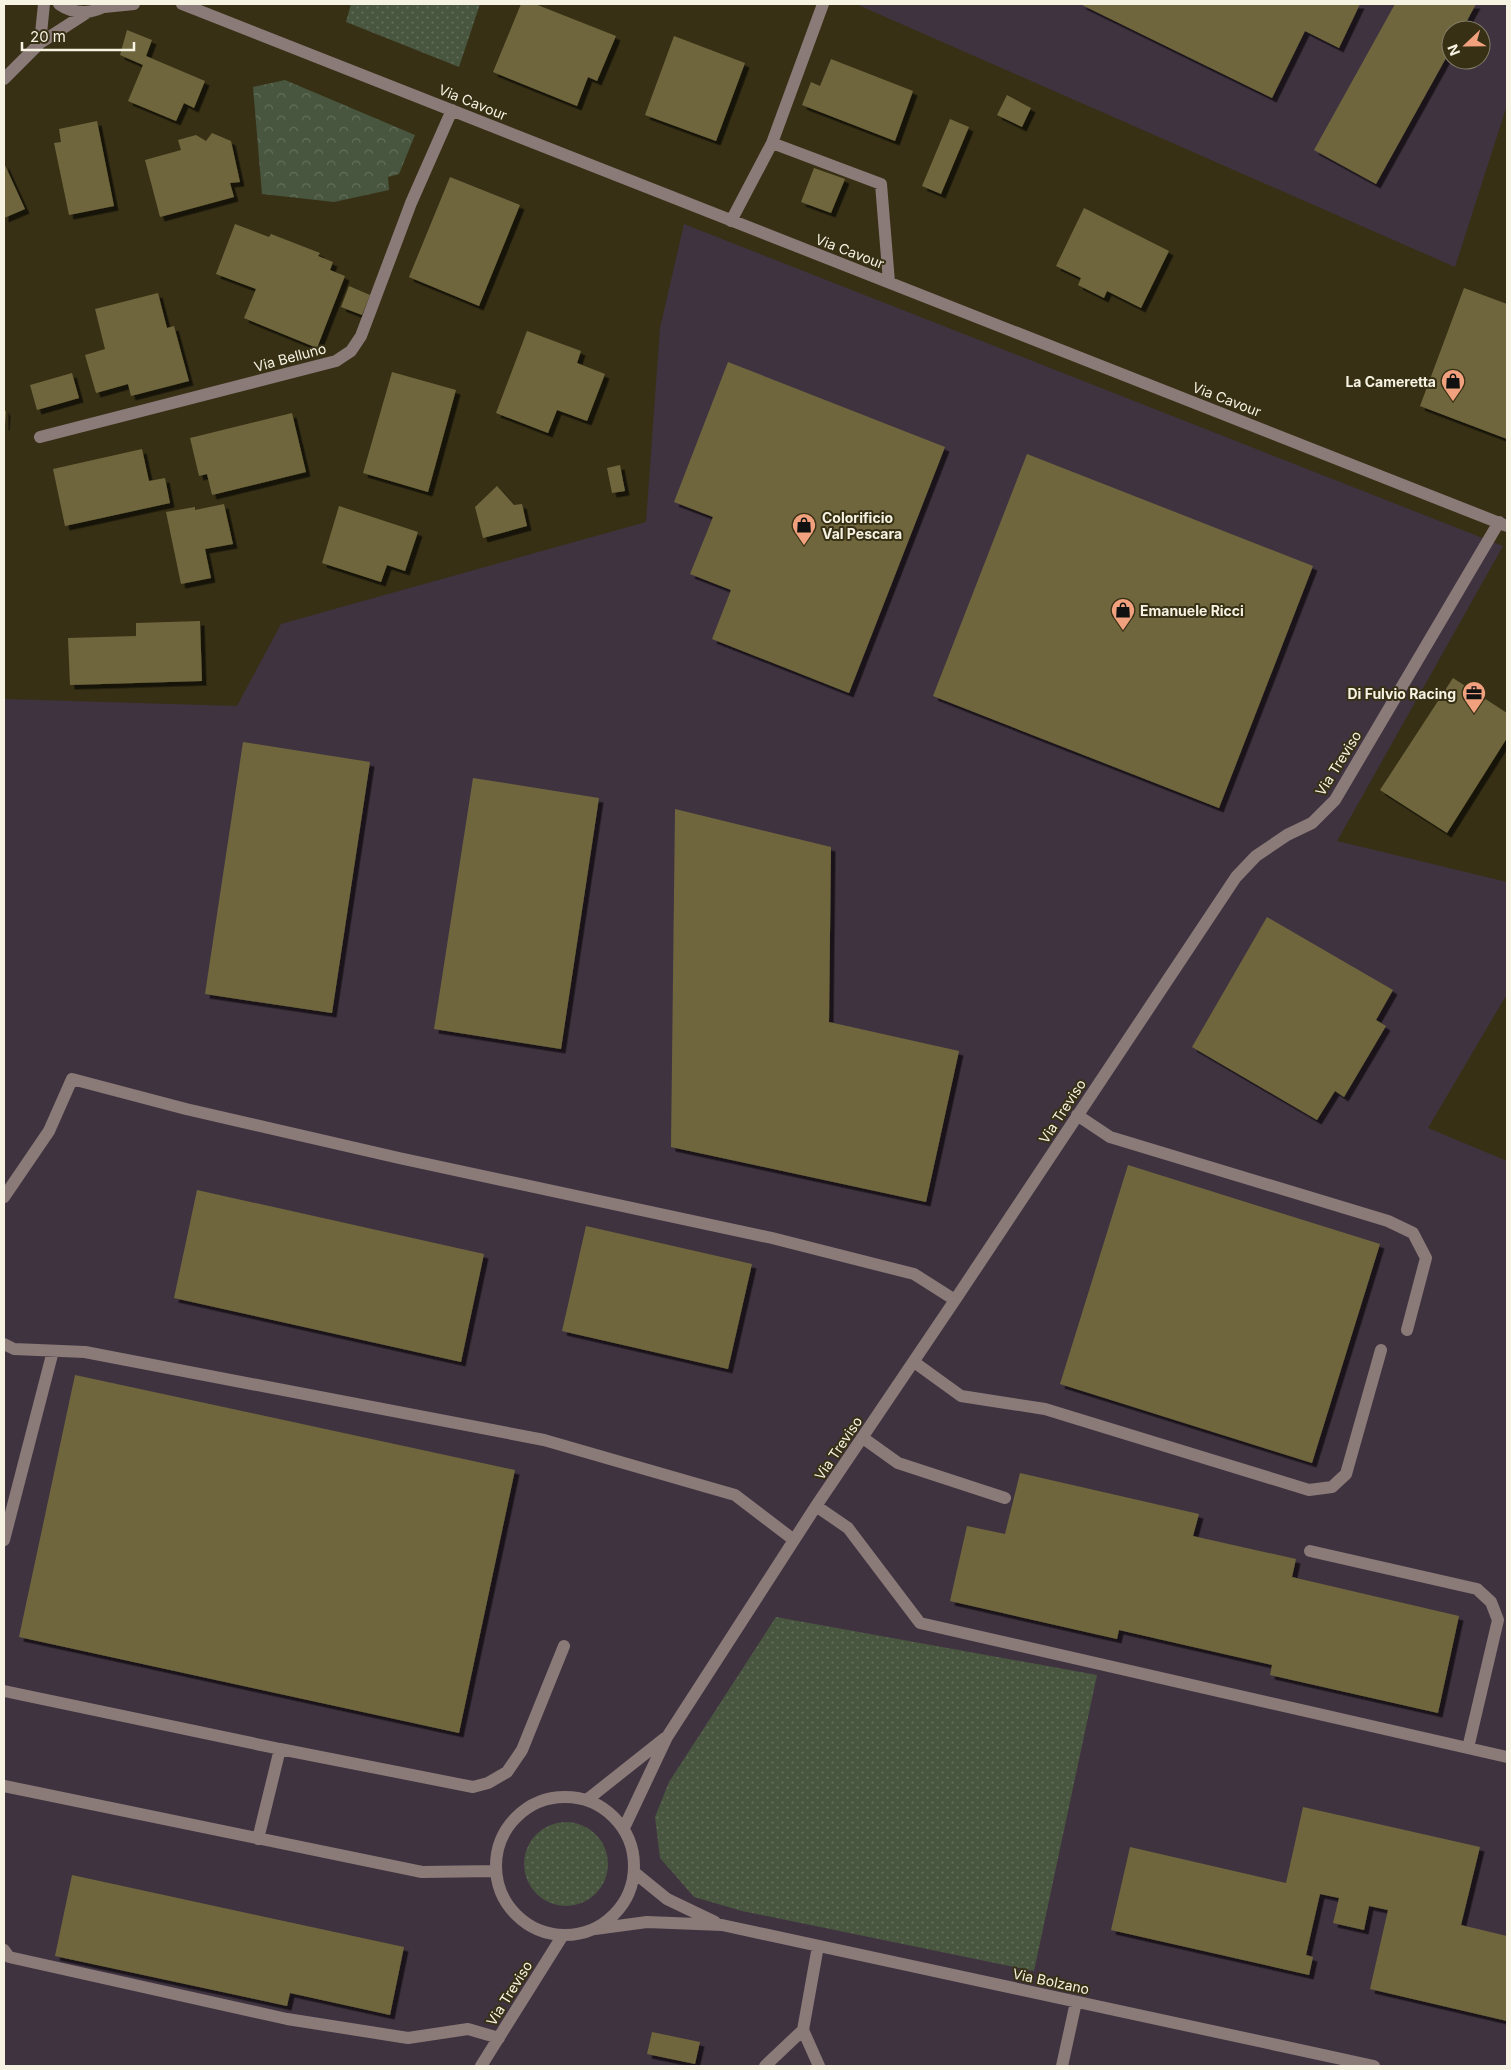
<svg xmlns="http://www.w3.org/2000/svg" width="1511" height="2070" font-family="Inter,sans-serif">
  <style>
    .industrial { fill: #403340; fill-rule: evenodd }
    .grass { fill: url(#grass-dots) }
    .park { fill: url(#park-crowns) }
    .building { fill: #6f663d; filter: url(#shadow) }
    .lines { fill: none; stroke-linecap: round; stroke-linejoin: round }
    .minor { stroke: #8a7a78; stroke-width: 12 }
    .labels { text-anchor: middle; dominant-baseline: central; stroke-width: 4; stroke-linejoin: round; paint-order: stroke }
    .street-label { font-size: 14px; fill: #f6f3e2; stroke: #373015 }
    .poi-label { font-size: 14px; font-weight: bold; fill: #f6f3e2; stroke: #373015; text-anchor: end }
  </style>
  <defs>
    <pattern id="grass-dots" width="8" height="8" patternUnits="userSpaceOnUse" patternTransform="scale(1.25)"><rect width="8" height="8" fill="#48563f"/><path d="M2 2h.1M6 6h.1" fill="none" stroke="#636f5a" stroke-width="1.8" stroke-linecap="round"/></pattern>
    <pattern id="park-crowns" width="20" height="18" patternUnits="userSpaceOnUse" patternTransform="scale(1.25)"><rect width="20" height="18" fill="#48563f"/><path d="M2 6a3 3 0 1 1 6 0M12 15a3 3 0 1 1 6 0" fill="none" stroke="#636f5a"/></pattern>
    <filter id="shadow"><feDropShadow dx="4.5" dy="4.5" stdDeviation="0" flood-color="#0009"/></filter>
  </defs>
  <rect width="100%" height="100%" fill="#373015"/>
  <path class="industrial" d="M856,4H1507V105L1455,267ZM1451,30H1481V60H1451Z
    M684,224L1503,546L1337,841L1507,882V994L1428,1128L1507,1161V2066H4V699L237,706L281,624L646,522L660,328Z"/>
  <path class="grass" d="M351,4H480L459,67L346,22Z
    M776,1617L1097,1675L1034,1971L742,1911L694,1897L660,1858L655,1817L669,1782Z
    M524 1864a42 42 0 1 1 84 0a42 42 0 1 1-84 0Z"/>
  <path class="park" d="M285,80L415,135L399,174L388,177L389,190L334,202L262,194L253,87Z"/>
  <path class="building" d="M521,4H535L616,36L597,81L588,77L577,106L493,72Z
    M1080,4H1360L1339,48L1305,31L1272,98Z
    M1395,4H1476L1462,30H1451V49L1376,184L1314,150Z
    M127,30L152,40L146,56L205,81L194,108L184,103L176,121L128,101L143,65L120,55Z
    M674,36L745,63L716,141L645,115Z
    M831,59L913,91L895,141L802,105L811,82L820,86Z
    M1007,95L1031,108L1022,127L997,115Z
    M950,119L969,127L941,194L922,186Z
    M97,121L114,206L69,215L54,143L61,142L59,129Z
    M212,133L231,141L240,182L230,183L234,197L160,217L145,160L181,150L178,140L196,135L206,141Z
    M4,163L25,209L4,218Z
    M814,168L845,179L831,213L801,202Z
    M450,177L520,205L479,306L409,277Z
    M1084,208L1169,251L1141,308L1107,291L1104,298L1078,285L1081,278L1056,266Z
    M235,224L269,237L271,234L320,253L318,256L333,262L330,270L345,276L317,348L244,318L256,289L216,274Z
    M349,286L370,295L362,315L341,307Z
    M1464,288L1507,304V439L1420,406Z
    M158,293L167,328L174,326L189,381L131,396L128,384L96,393L85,355L105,349L95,309Z
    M527,331L581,351L577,363L605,374L587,421L557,410L548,433L496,413Z
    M728,362L945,447L849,693L712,639L731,590L690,574L713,517L674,502Z
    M392,372L456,390L428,492L363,473Z
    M72,373L79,398L37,410L30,385Z
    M4,408L6,412L5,426H4Z
    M292,413L306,472L212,495L207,474L199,476L190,438Z
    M142,449L149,481L165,478L170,503L65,526L53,469Z
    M1027,454L1313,566L1219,808L933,696Z
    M620,465L625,491L612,493L607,468Z
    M497,486L514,505L522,504L527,526L483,538L475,507Z
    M224,504L233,544L205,549L211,578L181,584L166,512L195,507V510Z
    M339,506L418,532L405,571L387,565L381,582L322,563Z
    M200,621L202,681L70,685L68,638L136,636V623Z
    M1453,678L1507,713V738L1447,833L1380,790Z
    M243,742L370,762L332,1013L205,994Z
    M473,778L599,798L561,1049L434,1029Z
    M675,809L831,847L829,1022L959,1051L926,1202L671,1147Z
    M1267,917L1393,990L1376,1020L1386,1026L1344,1097L1335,1091L1317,1120L1192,1047Z
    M1128,1165L1380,1244L1312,1463L1060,1384Z
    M197,1190L484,1254L461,1362L174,1298Z
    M586,1226L752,1264L728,1369L562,1331Z
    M75,1375L515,1470L459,1733L19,1637Z
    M1020,1473L1199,1514L1193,1536L1296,1559L1292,1577L1459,1616L1438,1713L1270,1675L1272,1665L1119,1630L1117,1639L950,1601L967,1526L1005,1534Z
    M1303,1807L1480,1847L1461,1925L1507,1936V2021L1370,1989L1388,1910L1369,1906L1364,1930L1333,1923L1339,1898L1320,1894L1306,1955L1313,1957L1309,1975L1111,1930L1130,1847L1286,1883Z
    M72,1875L404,1947L390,2015L290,1993L287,2006L55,1956Z
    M652,2032L700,2042L695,2064L647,2054Z"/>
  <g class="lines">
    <path class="minor" d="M59,4C73,14 94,15 107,4
      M182,4L1507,526
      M104,7L134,4
      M40,43L44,4
      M4,79L40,43L88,12
      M772,143L881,184L889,282
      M731,221L772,143L823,4
      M40,437L336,361L351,351L361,336L411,203L452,110
      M1077,1115L1110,1137L1388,1221L1413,1233L1426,1258L1407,1330
      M4,1197L49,1131L72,1079L186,1109L399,1158L772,1238L914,1274L955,1300
      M4,1344L14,1349L85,1352L544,1440L735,1495L794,1540
      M914,1362L961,1396L1045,1409L1309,1490L1332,1487L1346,1474L1381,1350
      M863,1438L898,1463L1005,1498
      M816,1506L848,1528L920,1623L1507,1757
      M4,1540L53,1351
      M1310,1551L1477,1589L1491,1602L1498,1620L1468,1748
      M4,1691L280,1749L258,1839
      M280,1749L473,1787L488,1783L507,1772L522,1750L564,1646
      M4,1786L422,1872L496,1871
      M496 1866a69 69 0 1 1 138 0a69 69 0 1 1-138 0Z
      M588,1799L665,1738
      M624,1828L667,1737L816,1506L955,1300L1236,877L1256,856L1287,835L1312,823L1335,800L1499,522
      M635,1873L667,1899L715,1922
      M595,1929L647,1922L722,1925L1374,2066
      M818,1946L803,2030L819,2066
      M4,1950L9,1957L287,2019L408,2038L468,2029L499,2038
      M481,2066L563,1935
      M765,2066L803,2030
      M1062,2066L1076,2002"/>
  </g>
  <defs>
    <g id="shop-pin" transform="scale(1.25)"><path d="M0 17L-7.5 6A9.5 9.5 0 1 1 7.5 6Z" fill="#f1a17d" stroke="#373015"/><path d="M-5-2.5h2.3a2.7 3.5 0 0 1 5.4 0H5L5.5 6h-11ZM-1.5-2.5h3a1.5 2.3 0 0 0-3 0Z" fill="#111"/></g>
    <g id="office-pin" transform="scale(1.25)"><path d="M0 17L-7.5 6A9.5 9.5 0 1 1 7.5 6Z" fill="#f1a17d" stroke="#373015"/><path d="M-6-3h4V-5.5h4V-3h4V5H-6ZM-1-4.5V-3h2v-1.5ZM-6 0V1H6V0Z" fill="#111"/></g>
  </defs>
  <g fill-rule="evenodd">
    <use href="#shop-pin" x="1453" y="381"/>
    <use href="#shop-pin" x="804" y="525"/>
    <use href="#shop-pin" x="1123" y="610"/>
    <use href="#office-pin" x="1474" y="693"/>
  </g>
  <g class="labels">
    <g class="street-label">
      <text transform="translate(473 102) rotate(22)">Via Cavour</text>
      <text transform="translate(850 251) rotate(21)">Via Cavour</text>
      <text transform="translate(290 357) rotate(-15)">Via Belluno</text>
      <text transform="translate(1227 399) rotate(21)">Via Cavour</text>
      <text transform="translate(1338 763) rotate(-58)">Via Treviso</text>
      <text transform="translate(1062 1111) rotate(-57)">Via Treviso</text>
      <text transform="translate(838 1448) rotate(-56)">Via Treviso</text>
      <text transform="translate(1051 1981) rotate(12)">Via Bolzano</text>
      <text transform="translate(509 1993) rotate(-58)">Via Treviso</text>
    </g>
    <g class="poi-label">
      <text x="1436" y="381">La Cameretta</text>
      <text x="822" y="517" text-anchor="start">Colorificio<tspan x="822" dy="16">Val Pescara</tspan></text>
      <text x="1140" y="610" text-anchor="start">Emanuele Ricci</text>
      <text x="1456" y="693">Di Fulvio Racing</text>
    </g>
  </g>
  <rect width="1511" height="2070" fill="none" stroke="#f6f3e2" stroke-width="10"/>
  <g transform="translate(1466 45) rotate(248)"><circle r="24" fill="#373015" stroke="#837e67"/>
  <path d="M0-4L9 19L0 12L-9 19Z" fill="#f1a17d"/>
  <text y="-8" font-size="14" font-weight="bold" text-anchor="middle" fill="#f6f3e2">N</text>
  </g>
  <path d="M22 42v8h112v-8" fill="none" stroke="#f6f3e2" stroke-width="2.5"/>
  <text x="30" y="42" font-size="15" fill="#f6f3e2" stroke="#373015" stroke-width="4" paint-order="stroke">20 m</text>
</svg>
